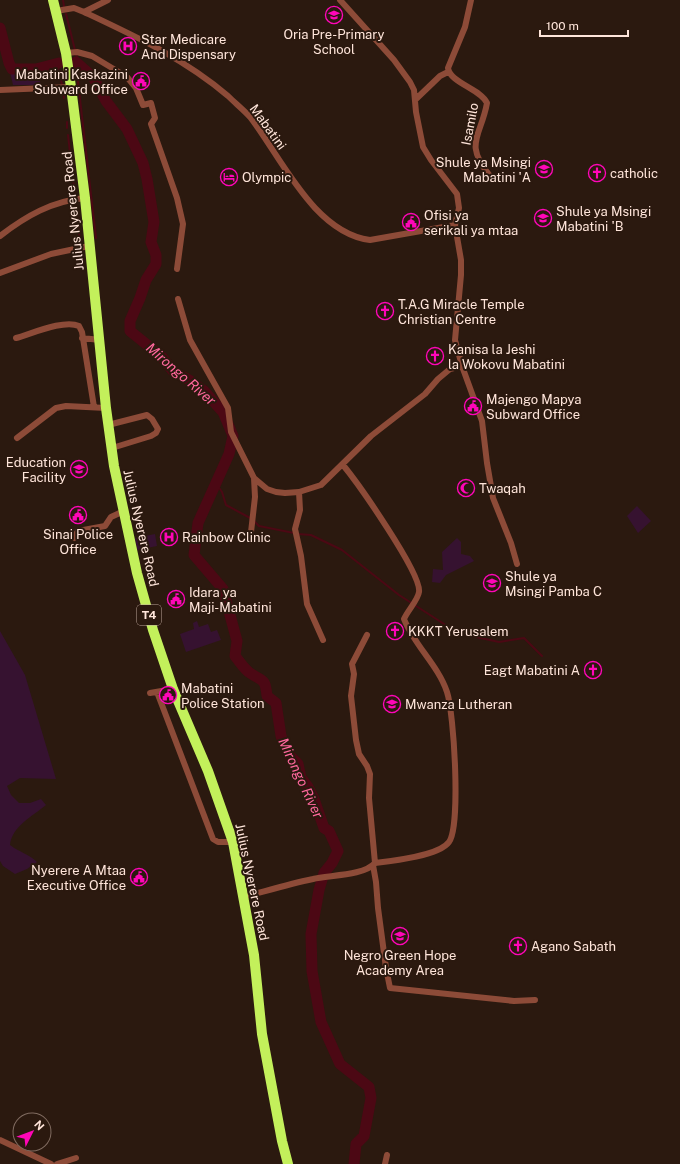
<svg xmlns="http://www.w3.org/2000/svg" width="680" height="1164" font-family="'Public Sans',sans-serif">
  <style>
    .green { fill: #361230 }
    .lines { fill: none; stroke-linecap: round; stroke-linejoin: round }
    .stream { stroke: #4c0814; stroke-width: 2 }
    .river { stroke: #4c0814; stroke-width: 11 }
    .minor { stroke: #8d4b38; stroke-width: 6 }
    .trunk { stroke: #c3f05b; stroke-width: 10 }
    .labels { text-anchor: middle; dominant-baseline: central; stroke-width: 4; stroke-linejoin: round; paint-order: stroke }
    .shield { fill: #2b190f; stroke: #bfa89d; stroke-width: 1 }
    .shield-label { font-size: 12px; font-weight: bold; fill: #ffe5da }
    .poi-label { font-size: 13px; fill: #ffe5da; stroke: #2b190f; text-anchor: start }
    .street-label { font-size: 13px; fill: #ffe5da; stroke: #2b190f }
    .water-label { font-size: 14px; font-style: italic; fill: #ff689d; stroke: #2b190f }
  </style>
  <rect width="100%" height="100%" fill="#2b190f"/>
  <path class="green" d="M10,72L39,78L41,85H13Z
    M637,506L651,521L638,533L627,516Z
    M155,534L157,546L137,550L135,538Z
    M457,538L461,542V554L470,556L474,561L446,575L440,583L432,582L433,569L443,570L442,552Z
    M197,621L199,627L208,624L211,632L217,630L221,640L186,652L180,634L194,629L193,623Z
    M0,631L25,675L56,779L20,778L7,786L11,795L19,803H30L41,799L46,805C33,816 12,826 10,845C19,852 29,854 37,862L27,869L15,874L3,866L0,861Z"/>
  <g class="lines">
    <path class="stream" d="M63,0L64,6
      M66,14L78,62
      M80,64L77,73L96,238
      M53,65L59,71L62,85
      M63,91L64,98
      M67,122V128
      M68,135L80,242
      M215,482L222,492L226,505L252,519L259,526L294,533
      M298,534L311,535L342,550L399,595L458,633L499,642L524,638L542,656"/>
    <path class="river" d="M0,28L9,63L12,69H36L59,63
      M76,62L93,77L106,101L127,129L143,163L147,179L154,222L151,242L156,255V264L146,280L140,298L130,321V331L161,356L173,371L189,380L204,391L223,412L233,436L229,454L198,523L194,555L223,589L237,641L235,656C240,662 244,669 250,673C263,682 265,677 267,696L276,703L281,736L289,755L298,764L301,778L308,787L314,799L324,828L329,831L338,851L332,863L324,873L319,890L311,934L312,971L321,1022L340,1064L369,1087L371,1098L364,1136L356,1144L354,1164"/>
    <path class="minor" d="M340,0L394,60L410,82L414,90L416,112L423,147L431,160L457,194L459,208L455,225L461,260V275L455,340L462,366L482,421L487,463L493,498L511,543L517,564
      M471,0L465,27L448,68C450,83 481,89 487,103C481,137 463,143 490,176
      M56,11L74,8L84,12C135,36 185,59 228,96C235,103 244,110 250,117C281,157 314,233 370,240L455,225
      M84,12L108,0
      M66,53L77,52L92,56L127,77L136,88L143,105L151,103L155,118L151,124L177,198L183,224L177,269
      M0,90L71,87
      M415,100L440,76L448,72
      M0,236C26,216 52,201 85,198
      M0,273L51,254L89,246
      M178,299L190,340L228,408L231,432L254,478L267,489L276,492L285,493L299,492L321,485L371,436L425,394L438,379L450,369L462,366
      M16,338C31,334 64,319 79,326L82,332L94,407
      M82,338L100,340
      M108,425L147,415L152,419L158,429L156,433L151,436L112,448
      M17,438L56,408L66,406L106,408
      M343,465C357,482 422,574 419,592C418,600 408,610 404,619C414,645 438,665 447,692C454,713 461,826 449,842C439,856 392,861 375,863
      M299,492L300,510L295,529L301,556L307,604L323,640
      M74,538L78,531L105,526L111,517L124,511
      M250,541L255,497L254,478
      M157,692L213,839L218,842H233
      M150,693L173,689
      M373,865L376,882L378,908L386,968L390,988L514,1001L535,1000
      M243,897C266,891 289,884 313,879C328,875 364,876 375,863L369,798L370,774L367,766L359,754L356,740L351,696L354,674L352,664L367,635
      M0,1140L51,1164
      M57,1164L76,1158
      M385,1164L387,1155"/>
    <path class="trunk" d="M53,0L66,53L71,87L85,198L106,408L114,466L137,573L153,630L173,689L208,771L233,842L254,955L262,1034L282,1141L288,1164"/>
  </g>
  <defs>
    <g id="school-ring" transform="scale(0.9)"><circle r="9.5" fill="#2b190f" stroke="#ff06b8" stroke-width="1.5"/><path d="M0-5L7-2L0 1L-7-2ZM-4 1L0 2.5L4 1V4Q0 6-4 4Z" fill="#ff06b8"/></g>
    <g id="hospital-ring" transform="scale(0.9)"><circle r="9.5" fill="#2b190f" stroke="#ff06b8" stroke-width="1.5"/><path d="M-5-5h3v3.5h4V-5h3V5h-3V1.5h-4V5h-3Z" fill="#ff06b8"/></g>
    <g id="civic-ring" transform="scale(0.9)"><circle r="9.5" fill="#2b190f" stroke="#ff06b8" stroke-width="1.5"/><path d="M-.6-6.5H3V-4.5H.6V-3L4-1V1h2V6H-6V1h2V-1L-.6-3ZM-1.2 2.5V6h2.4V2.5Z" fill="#ff06b8"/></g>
    <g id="church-ring" transform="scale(0.9)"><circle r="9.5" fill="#2b190f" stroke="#ff06b8" stroke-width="1.5"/><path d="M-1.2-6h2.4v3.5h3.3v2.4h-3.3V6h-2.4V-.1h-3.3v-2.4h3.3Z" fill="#ff06b8"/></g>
    <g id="hotel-ring" transform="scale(0.9)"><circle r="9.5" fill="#2b190f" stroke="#ff06b8" stroke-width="1.5"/><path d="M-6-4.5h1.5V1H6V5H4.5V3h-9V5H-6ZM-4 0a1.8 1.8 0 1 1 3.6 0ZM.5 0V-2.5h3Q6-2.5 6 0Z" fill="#ff06b8"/></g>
    <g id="mosque-ring" transform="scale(0.9)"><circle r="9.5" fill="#2b190f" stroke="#ff06b8" stroke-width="1.5"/><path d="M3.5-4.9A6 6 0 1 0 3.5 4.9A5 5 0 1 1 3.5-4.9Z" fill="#ff06b8"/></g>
  </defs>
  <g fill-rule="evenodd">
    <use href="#school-ring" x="334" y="15"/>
    <use href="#hospital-ring" x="128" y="46"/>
    <use href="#civic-ring" x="141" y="81"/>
    <use href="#school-ring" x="544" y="169"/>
    <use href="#church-ring" x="597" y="173"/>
    <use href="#hotel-ring" x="229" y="177"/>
    <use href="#school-ring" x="543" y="218"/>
    <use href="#civic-ring" x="411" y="222"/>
    <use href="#church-ring" x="385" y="311"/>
    <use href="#church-ring" x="435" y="356"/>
    <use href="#civic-ring" x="473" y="406"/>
    <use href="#school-ring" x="79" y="469"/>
    <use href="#mosque-ring" x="466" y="488"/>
    <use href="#civic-ring" x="78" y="515"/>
    <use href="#hospital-ring" x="169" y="537"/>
    <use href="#school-ring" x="492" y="583"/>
    <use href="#civic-ring" x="176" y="599"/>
    <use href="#church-ring" x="395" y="631"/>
    <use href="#church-ring" x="593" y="670"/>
    <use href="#civic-ring" x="168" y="695"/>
    <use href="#school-ring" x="392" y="704"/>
    <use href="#civic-ring" x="139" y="877"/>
    <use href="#school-ring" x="400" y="936"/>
    <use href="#church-ring" x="518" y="946"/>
  </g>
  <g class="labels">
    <rect class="shield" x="137" y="605" width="24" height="20" rx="3"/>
    <g class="shield-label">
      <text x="149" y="615">T4</text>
    </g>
    <g class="poi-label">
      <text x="334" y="34" text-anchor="middle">Oria Pre-Primary<tspan x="334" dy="15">School</tspan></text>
      <text x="141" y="39">Star Medicare<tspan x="141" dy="15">And Dispensary</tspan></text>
      <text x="128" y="74" text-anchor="end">Mabatini Kaskazini<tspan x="128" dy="15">Subward Office</tspan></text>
      <text x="531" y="162" text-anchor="end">Shule ya Msingi<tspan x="531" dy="15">Mabatini 'A</tspan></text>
      <text x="610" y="173">catholic</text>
      <text x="242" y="177">Olympic</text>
      <text x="556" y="211">Shule ya Msingi<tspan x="556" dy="15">Mabatini 'B</tspan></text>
      <text x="424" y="215">Ofisi ya<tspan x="424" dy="15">serikali ya mtaa</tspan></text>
      <text x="398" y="304">T.A.G Miracle Temple<tspan x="398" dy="15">Christian Centre</tspan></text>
      <text x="448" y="349">Kanisa la Jeshi<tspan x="448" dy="15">la Wokovu Mabatini</tspan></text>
      <text x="486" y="399">Majengo Mapya<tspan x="486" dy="15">Subward Office</tspan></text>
      <text x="66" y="462" text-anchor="end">Education<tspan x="66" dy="15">Facility</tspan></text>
      <text x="479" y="488">Twaqah</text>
      <text x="78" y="534" text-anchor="middle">Sinai Police<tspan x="78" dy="15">Office</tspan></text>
      <text x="182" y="537">Rainbow Clinic</text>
      <text x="505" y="576">Shule ya<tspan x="505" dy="15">Msingi Pamba C</tspan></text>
      <text x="189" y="592">Idara ya<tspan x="189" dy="15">Maji-Mabatini</tspan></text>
      <text x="408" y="631">KKKT Yerusalem</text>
      <text x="580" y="670" text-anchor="end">Eagt Mabatini A</text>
      <text x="181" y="688">Mabatini<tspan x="181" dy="15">Police Station</tspan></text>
      <text x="405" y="704">Mwanza Lutheran</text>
      <text x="126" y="870" text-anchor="end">Nyerere A Mtaa<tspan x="126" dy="15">Executive Office</tspan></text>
      <text x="531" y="946">Agano Sabath</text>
      <text x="400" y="955" text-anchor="middle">Negro Green Hope<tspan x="400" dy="15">Academy Area</tspan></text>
    </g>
    <g class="street-label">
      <text transform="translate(470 124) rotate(-79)">Isamilo</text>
      <text transform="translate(268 127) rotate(54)">Mabatini</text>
      <text transform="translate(73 211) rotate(-96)">Julius Nyerere Road</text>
      <text transform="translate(141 528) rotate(77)">Julius Nyerere Road</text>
      <text transform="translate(252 882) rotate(78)">Julius Nyerere Road</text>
    </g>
    <g class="water-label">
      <text transform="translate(181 374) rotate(41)">Mirongo River</text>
      <text transform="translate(301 778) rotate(65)">Mirongo River</text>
    </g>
  </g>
  <g transform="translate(32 1132) rotate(48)"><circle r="19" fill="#2b190f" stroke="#806b60"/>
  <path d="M0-3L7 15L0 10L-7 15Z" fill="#ff06b8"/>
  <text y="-6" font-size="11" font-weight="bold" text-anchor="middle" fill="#ffe5da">N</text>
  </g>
  <path d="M540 30v6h88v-6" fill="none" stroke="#ffe5da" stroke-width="2"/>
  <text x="546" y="30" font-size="12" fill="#ffe5da" stroke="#2b190f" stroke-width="3" paint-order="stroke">100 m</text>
</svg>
